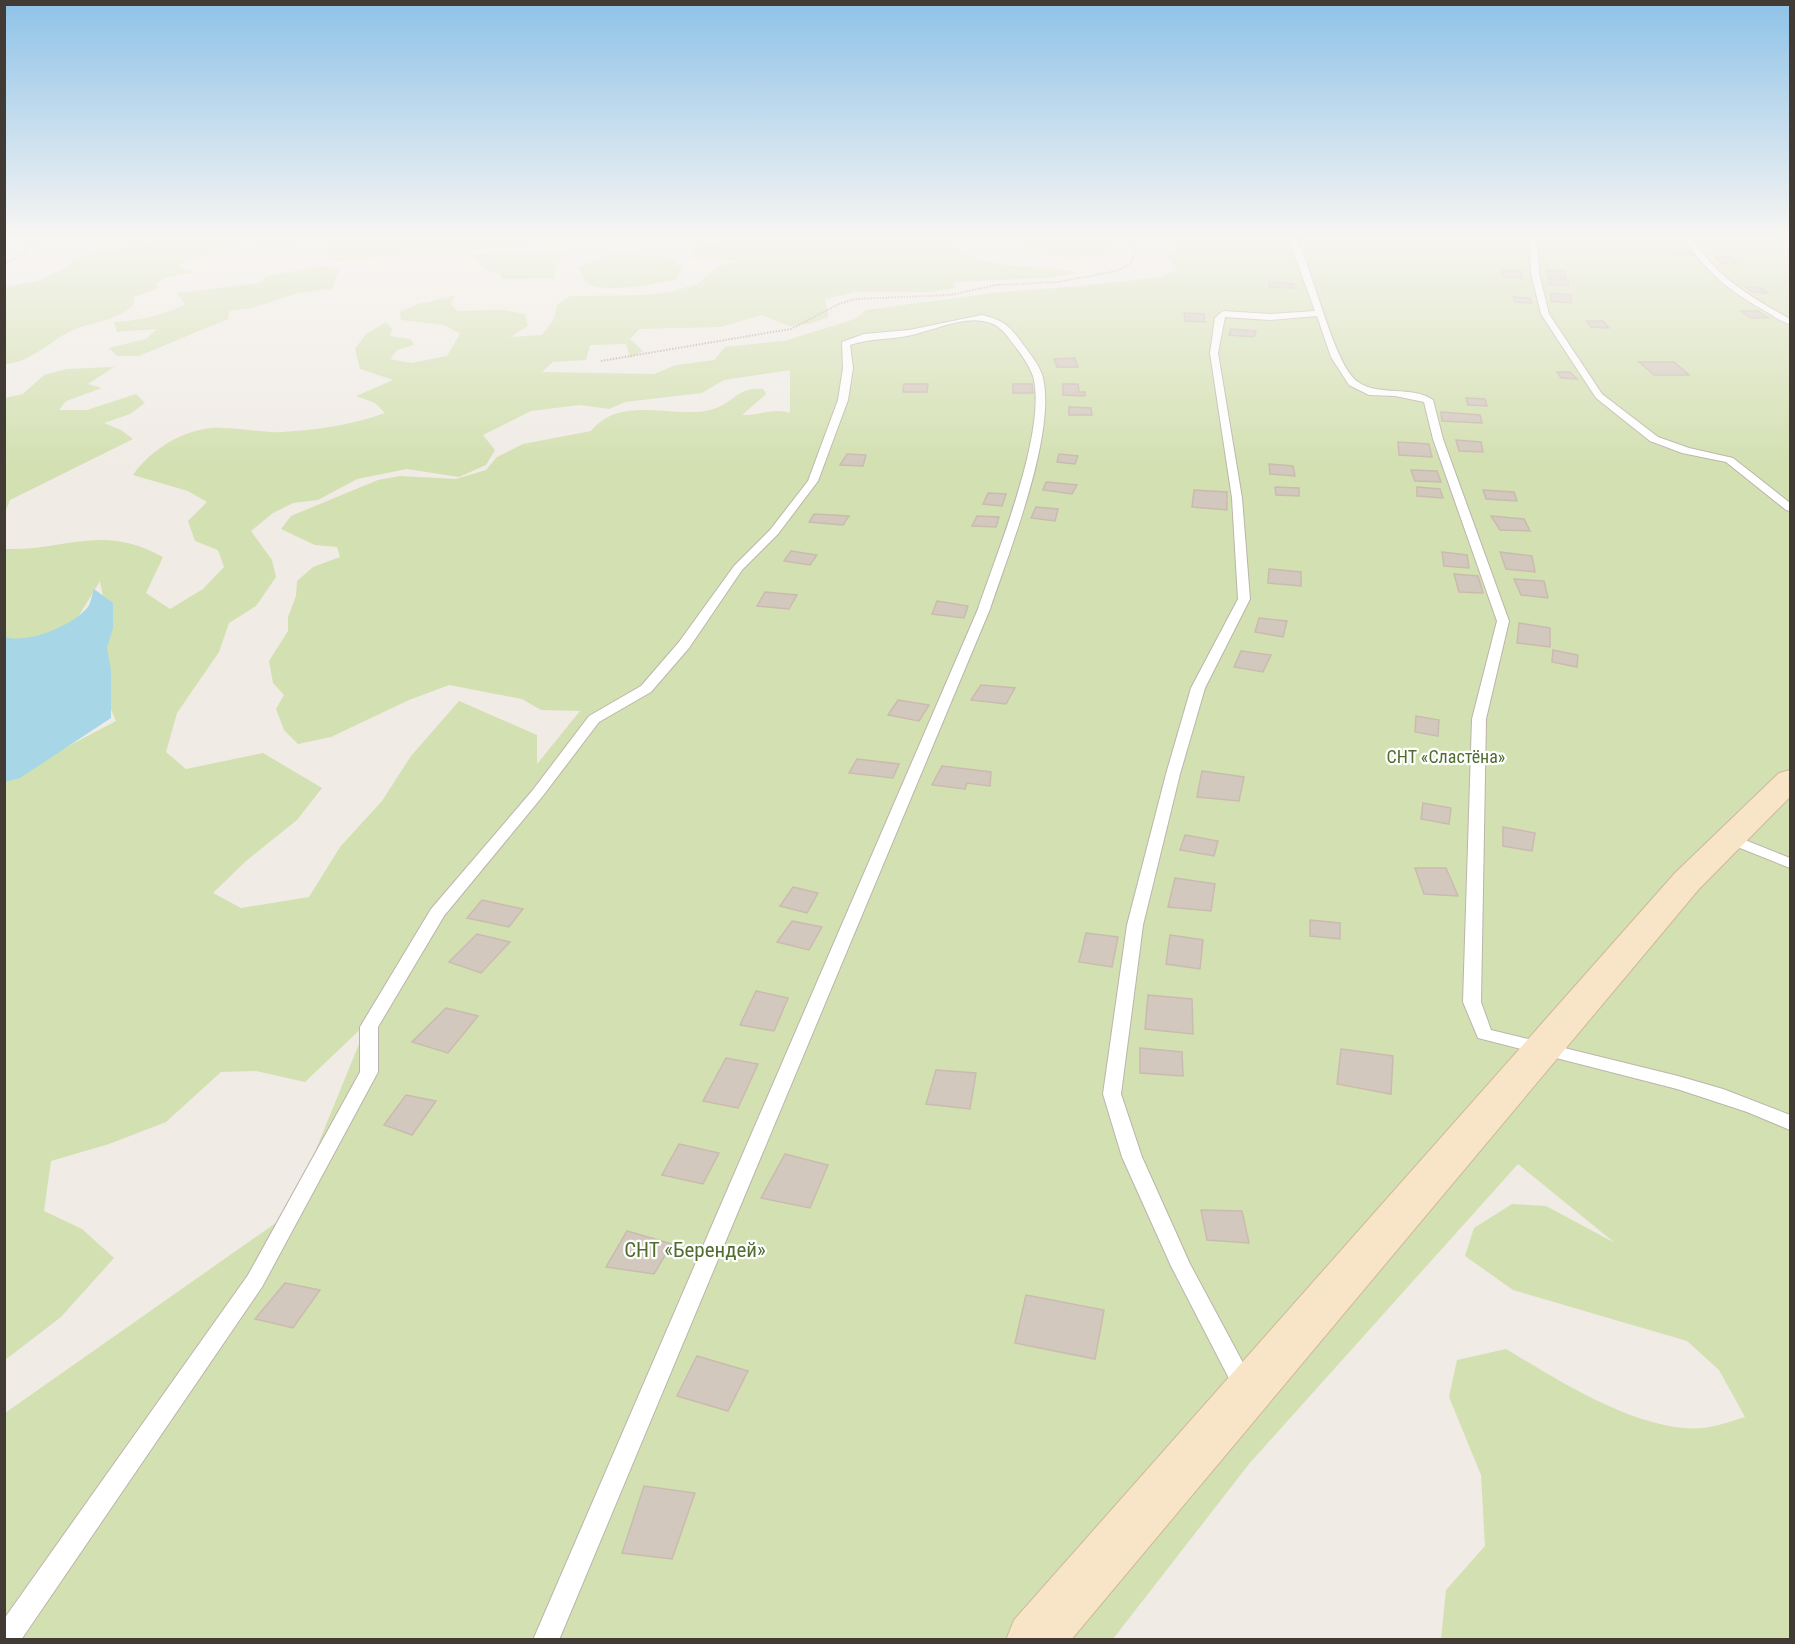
<svg xmlns="http://www.w3.org/2000/svg" width="1795" height="1644" font-family="'Roboto Condensed',sans-serif">
  <style>
    .green { fill: #d3e0b1; fill-rule: evenodd }
    .water { fill: #a7d7e7 }
    .building { fill: #d3c8be; stroke: #cabbaf; stroke-width: 1.5 }
    .lines { fill: none; stroke-linecap: round; stroke-linejoin: round }
    .lane-casing { stroke: #bdb4ab; stroke-width: 2 }
    .secondary-casing { stroke: #ceb89b; stroke-width: 2 }
    .path { stroke: #bbaa9b; stroke-width: 2; stroke-dasharray: 1.5 1.5; stroke-linecap: butt }
    .lane { fill: #fff; fill-rule: evenodd }
    .secondary { fill: #f8e4c7; fill-rule: evenodd }
    .labels { text-anchor: middle; dominant-baseline: central; stroke-width: 4.5; stroke-linejoin: round; paint-order: stroke }
    .park-label { font-size: 18px; fill: #506c2f; stroke: #fff }
    .near-park-label { font-size: 21px; fill: #506c2f; stroke: #fff }
  </style>
  <rect width="100%" height="100%" fill="#f0ebe5"/>
  <path class="green" d="M180,235H229L236,240L223,249L180,264L178,267L195,272L165,278L156,284L158,288L134,297V304C117,321 96,321 75,329C52,339 31,363 5,364V287L37,281L71,265L73,259L100,250L137,247Z
    M247,235H309L310,238C291,241 264,248 247,235Z
    M336,235H554L483,250L445,248L338,262L329,256L330,250L337,244Z
    M1185,235H1258L1261,239L1269,235H1790V1639H1441L1446,1590L1485,1546L1481,1475L1449,1397L1457,1360L1506,1349C1558,1380 1641,1434 1704,1428C1718,1426 1732,1421 1745,1417L1719,1370L1687,1341L1513,1290L1465,1256L1474,1228L1512,1204L1546,1206L1615,1243L1518,1164L1249,1464L1113,1639H5V1413L290,1213L368,1022L305,1082L256,1071L221,1072L166,1122L109,1144L51,1161L44,1211L82,1229L114,1258L61,1317L5,1360V777L23,770L116,721L95,673L105,607L100,581L72,627L46,642L5,645V549C67,551 100,523 163,557L146,593L170,609L203,589L224,567L218,550L195,541L188,521L207,502L188,491L133,475C152,448 189,426 222,428C242,428 262,433 282,432C317,430 352,425 385,413L375,403L356,396L393,380L360,369L355,349L366,334L386,322L392,329L390,336L411,339L414,345L397,350L390,359L411,363L447,356L460,334L445,325L401,320L400,312L418,304L454,296L451,304L457,311L504,310L525,314L528,326L510,337L542,335L554,319L557,305L570,296L647,295L673,291L698,284L718,266L736,261L691,259L693,251L701,245L956,248C986,271 1041,263 1078,273L1049,278L954,282L956,288L930,292H856L825,299L829,317L809,324L789,326L762,315L720,327L639,329L630,339L643,351L630,358L626,344L590,345L586,360L553,362L542,372L654,374L676,365L714,360L725,347L784,341L855,319L866,310L1001,292L1080,286L1159,277L1178,270L1167,259ZM790,370V413C773,407 760,416 742,415L766,394L763,389C735,387 735,404 710,410C672,419 621,394 591,431L523,444L497,457L486,470L456,479L400,476L378,480L291,516L281,529L315,545L337,547L340,557L313,567L297,581L296,596L288,617V631L269,661L273,683L284,695L276,709L284,730L298,744L331,737L409,700L449,685L522,699L541,710L580,711L537,764V735L459,701L411,756L382,801L340,847L309,897L241,908L213,893L246,861L297,820L322,788L263,753L186,769L166,752L177,713L219,652L229,623L256,606L276,577L272,560L251,531L273,513L293,503L318,500L357,479L407,469L459,477L486,465L495,450L483,435L531,411L579,405L609,409L625,402L702,393L724,380Z
    M1103,246L1122,251C1099,253 1070,265 1048,253L1050,251L1019,250L1022,247Z
    M550,251L565,253L556,267L554,279C536,277 520,281 502,279L501,275L489,271L471,256L478,253L533,254Z
    M617,253L671,258L682,268L675,280C656,284 608,293 590,285C583,282 582,273 578,267Z
    M322,266L339,270L332,289L297,293L253,308L229,311L228,319L139,356H117L109,348L146,339L157,329L117,332L114,322C139,321 162,315 185,305L177,293L259,283L266,276Z
    M114,367L88,384L102,388L66,401L59,410H87L136,394L145,403L130,414L104,423L121,430L133,439L10,500L5,512V398L23,394L44,375L67,369Z"/>
  <path class="water" d="M94,589L113,603V628L107,648L111,670V718L20,778L5,782V637C28,644 72,626 88,607C91,603 92,594 94,589Z"/>
  <path class="building" d="M1669,249H1686L1694,255H1675Z
    M1715,257H1731L1737,263H1721Z
    M1502,270L1520,271L1523,278L1504,277Z
    M1547,270L1565,271L1566,277L1547,276Z
    M1548,278L1568,279L1569,286L1549,284Z
    M1270,282L1294,284V288L1269,287Z
    M1746,287L1762,288L1768,293L1752,292Z
    M1551,293L1571,295V303L1551,301Z
    M1513,297L1530,298L1532,303L1515,302Z
    M1741,311H1758L1768,318H1751Z
    M1184,313L1204,314L1205,322L1185,321Z
    M1586,321H1603L1609,328L1591,327Z
    M1231,329L1256,331L1254,337L1229,335Z
    M1075,358L1078,367H1057L1054,359Z
    M1639,362H1674L1689,375H1654Z
    M1557,372H1570L1577,379L1561,378Z
    M904,384H928L927,392H903Z
    M1013,384H1032L1033,393H1013Z
    M1063,384H1078L1079,392H1085V396L1063,395Z
    M1466,398L1485,399L1487,406L1468,405Z
    M1069,407L1091,408L1092,415H1069Z
    M1441,412L1480,415L1482,423L1442,421Z
    M1456,440L1481,442L1483,452L1459,451Z
    M1398,442L1429,444L1432,457L1399,455Z
    M847,454L866,455L863,466L840,465Z
    M1059,454L1078,456L1075,464L1057,462Z
    M1269,464L1293,466L1295,476L1270,474Z
    M1411,470L1437,471L1441,482L1415,481Z
    M1046,482L1077,485L1072,494L1043,490Z
    M1275,487L1299,488V496L1276,495Z
    M1417,487L1440,489L1443,498L1417,496Z
    M1194,490L1227,492V510L1192,507Z
    M1483,490L1514,492L1517,501L1486,499Z
    M988,493L1006,494L1002,506L983,504Z
    M1036,507L1058,509L1055,521L1031,518Z
    M814,514L849,516L843,525L809,522Z
    M977,516L999,517L996,527L972,526Z
    M1491,516L1524,519L1530,531L1500,530Z
    M791,551L817,555L810,565L784,561Z
    M1442,552L1467,555L1469,568L1444,566Z
    M1500,552L1532,556L1535,572L1506,569Z
    M1269,569L1301,572V586L1268,583Z
    M1454,574L1478,576L1483,593L1459,592Z
    M1514,579L1544,581L1548,598L1521,595Z
    M765,592L797,595L789,609L757,606Z
    M937,601L968,606L964,618L932,614Z
    M1259,618L1287,621L1283,637L1255,632Z
    M1519,623L1550,628V647L1517,643Z
    M1553,650L1578,655L1577,667L1552,662Z
    M1241,651L1271,655L1263,672L1234,667Z
    M981,685L1015,688L1006,704L971,700Z
    M898,700L929,705L919,721L888,715Z
    M1416,716L1439,720L1438,736L1415,732Z
    M857,759L899,764L893,778L849,773Z
    M942,766L991,772L990,786L967,783L965,789L932,785Z
    M1202,771L1244,777L1239,801L1197,797Z
    M1423,803L1451,808L1449,824L1421,819Z
    M1503,827L1535,833L1532,851L1503,846Z
    M1185,835L1218,841L1214,856L1180,850Z
    M1415,868H1446L1458,896L1424,894Z
    M1175,878L1215,884L1211,911L1168,907Z
    M793,887L818,893L807,913L780,906Z
    M482,900L523,909L509,927L467,918Z
    M1310,920L1340,923V939L1310,936Z
    M792,921L822,927L809,950L777,942Z
    M1086,933L1118,937L1112,967L1079,962Z
    M477,934L510,942L481,973L449,962Z
    M1170,935L1203,940L1200,969L1166,964Z
    M756,991L788,998L774,1031L740,1025Z
    M1148,995L1192,999L1193,1034L1145,1029Z
    M446,1008L478,1016L448,1053L412,1042Z
    M1140,1048L1182,1052L1183,1076L1140,1073Z
    M1341,1049L1393,1056L1391,1094L1337,1084Z
    M726,1058L758,1064L738,1108L703,1101Z
    M936,1070L976,1073L970,1109L926,1104Z
    M406,1095L436,1101L412,1135L384,1125Z
    M679,1144L719,1153L703,1184L662,1175Z
    M785,1154L828,1165L810,1208L761,1198Z
    M1201,1210L1242,1211L1249,1243L1207,1240Z
    M627,1231L672,1244L654,1274L606,1267Z
    M285,1283L320,1290L293,1328L255,1319Z
    M1026,1295L1104,1310L1095,1359L1015,1343Z
    M697,1356L748,1371L728,1411L677,1396Z
    M644,1486L695,1493L672,1559L622,1553Z"/>
  <g class="lines">
    <g class="lane-casing">
      <path id="lane" d="M1277,235H1341L1295,239C1314,269 1333,365 1358,382C1379,397 1412,385 1433,400L1443,439L1509,621L1486,719L1481,1002L1491,1030L1678,1076L1723,1089L1790,1115V1130L1747,1112L1677,1089L1478,1038L1463,1002L1472,719L1497,621L1433,439L1424,402L1395,396L1369,395L1349,385L1331,357L1317,316L1270,320L1225,317L1218,353L1242,498L1250,599L1205,688L1180,774L1143,925L1121,1094L1142,1157L1190,1264L1256,1387L1253,1394L1245,1397L1237,1394L1171,1266L1122,1157L1103,1094L1127,925L1166,774L1191,688L1238,599L1232,498L1210,353L1215,318L1223,311L1270,314L1315,311L1291,245L1287,239Z
        M1529,235H1537L1539,273L1549,314L1602,394L1658,437L1689,448L1733,458L1790,503V511L1786,510L1726,462L1682,453L1650,441L1596,398L1541,314L1531,273Z
        M1683,235H1691C1713,276 1751,297 1790,319V324C1782,322 1773,316 1765,311C1731,292 1702,270 1683,235Z
        M1763,235L1790,236V240Z
        M982,315C1004,321 1008,324 1022,343C1029,353 1040,365 1043,378C1056,435 1009,552 990,609L559,1640H533L978,609C996,555 1048,430 1033,376C1029,365 1021,354 1014,345C1005,333 1000,324 983,321C961,317 934,330 912,335C891,340 870,338 850,345L853,368L848,400L818,481L778,534L742,570L689,648L651,692L599,722L542,797L444,916L378,1027V1072L262,1287L21,1640H4V1619L248,1275L360,1072V1027L431,909L532,791L589,716L641,686L679,642L734,566L770,530L808,481L838,400L843,368L842,342L864,334L909,330Z
        M1730,834L1790,858V868L1725,842L1722,839Z"/>
    </g>
    <g class="secondary-casing">
      <path id="secondary" d="M1790,770V797L1699,889L1071,1640H1006L1014,1620L1675,873L1779,773Z"/>
    </g>
    <path class="path" d="M4,264L22,254L34,241L33,235
      M601,361L791,329L839,304L855,299L951,295L996,285L1058,282L1117,271L1131,263L1135,254L1132,244L1135,239L1146,235"/>
    <use href="#lane" class="lane"/>
    <use href="#secondary" class="secondary"/>
  </g>
  <linearGradient id="sky" x2="0" y2="1"><stop stop-color="#8ec2e8"/><stop offset="0.51" stop-color="#f8f6f3"/><stop offset="1" stop-color="#f8f6f3" stop-opacity="0"/></linearGradient>
  <rect width="1795" height="465" fill="url(#sky)"/>
  <g class="labels">
    <g class="park-label">
      <text x="1446" y="756">СНТ «Сластёна»</text>
    </g>
    <g class="near-park-label">
      <text x="695" y="1250">СНТ «Берендей»</text>
    </g>
  </g>
  <rect width="1795" height="1644" fill="none" stroke="#423b35" stroke-width="12"/>
</svg>
